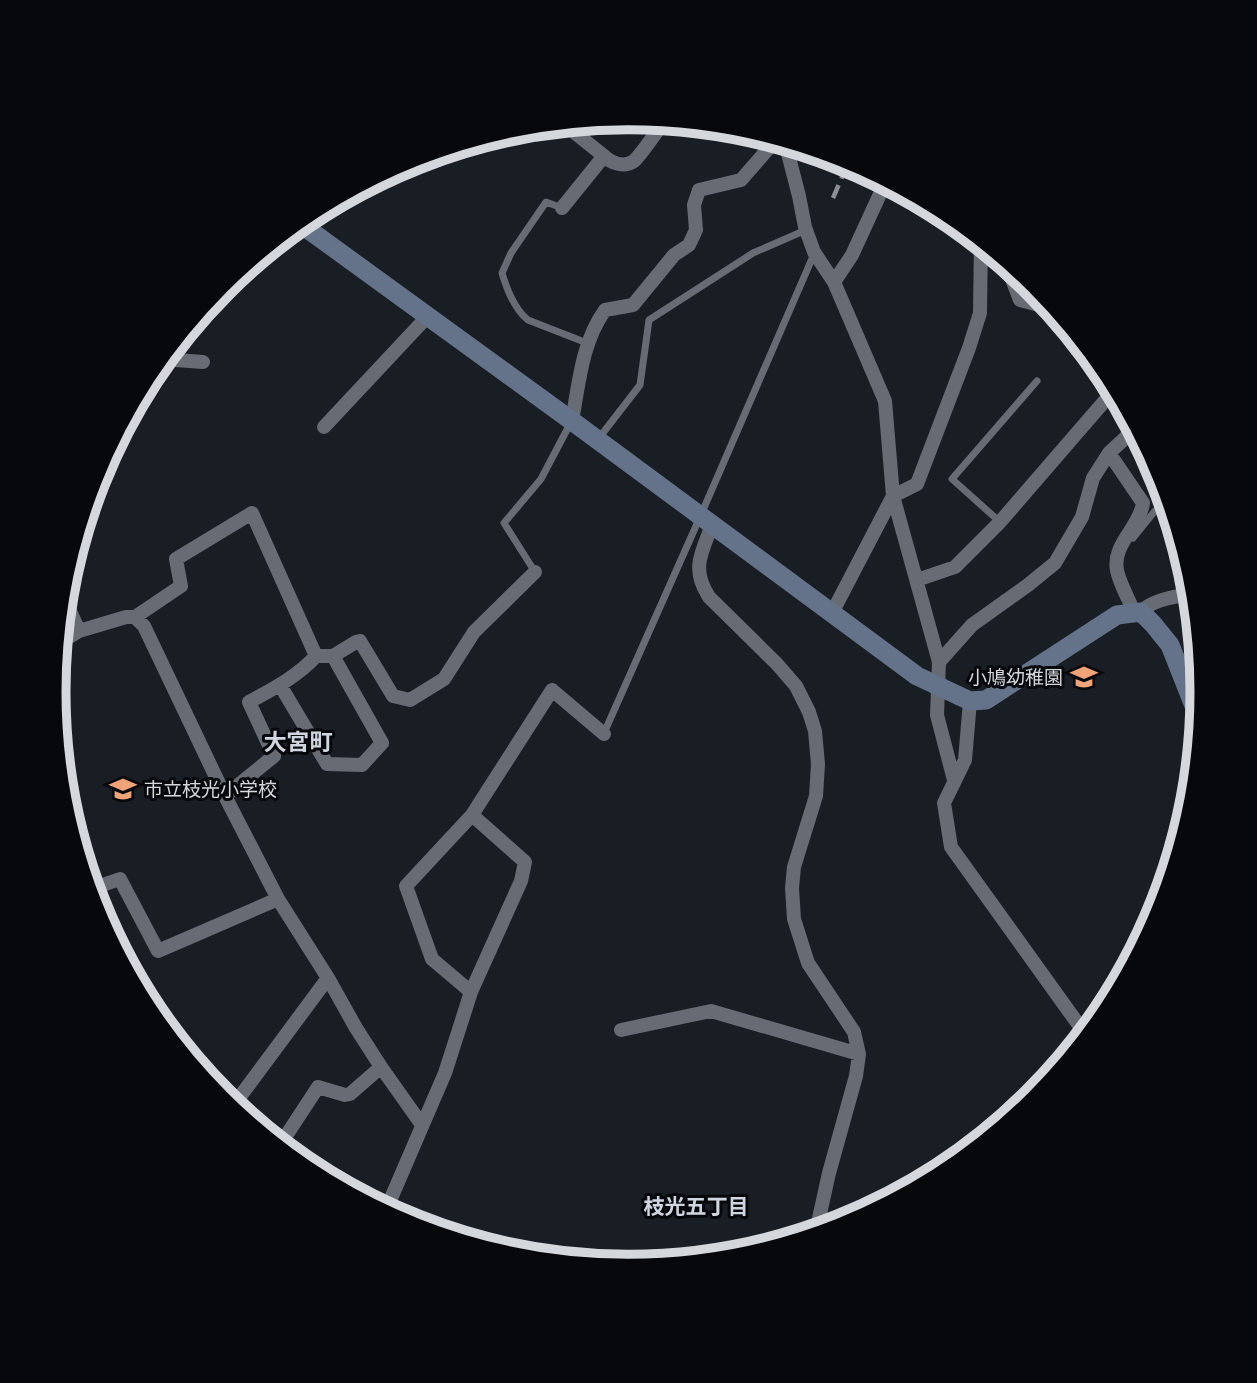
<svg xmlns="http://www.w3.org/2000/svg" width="1257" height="1383" font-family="'DM Sans','Noto Sans JP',sans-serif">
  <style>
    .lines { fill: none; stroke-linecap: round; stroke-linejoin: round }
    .lane { stroke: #666b74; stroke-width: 7 }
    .street { stroke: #666b74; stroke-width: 14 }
    .secondary { stroke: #64738a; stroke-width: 19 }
    .rail { stroke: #8c9096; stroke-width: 4.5; stroke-dasharray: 14 7; stroke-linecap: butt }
    .labels { text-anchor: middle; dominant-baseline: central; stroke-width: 6; stroke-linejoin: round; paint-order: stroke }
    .poi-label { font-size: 19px; fill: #d4d7dc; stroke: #06080b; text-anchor: end }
    .neighbourhood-label { font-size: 21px; font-weight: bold; fill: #d0d6e0; stroke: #06080b }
    .quarter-label { font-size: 23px; font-weight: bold; fill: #d0d6e0; stroke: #06080b }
    .rim { fill: none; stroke: #d4d7dc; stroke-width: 9 }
  </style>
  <rect width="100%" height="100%" fill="#191e25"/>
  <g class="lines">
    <path class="lane" d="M562,208L546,202L511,253L502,273C507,290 514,309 528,320L587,343
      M599,438L640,385L649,320L753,253L806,230
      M1000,522L952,479L1037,381
      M1133,538L1154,512L1168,500
      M535,572L504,523L541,479L571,422
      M604,733L700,517L814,254"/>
    <path class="street" d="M785,142L799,196L805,227L814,252L834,282L885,401L893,496L939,662L937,715L954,780
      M604,156C611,163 624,168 634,161C642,154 657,130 665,121
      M562,208L604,156L564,124
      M1010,265L1012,279L1020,300L1054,309
      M834,282L852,255L886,181
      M162,359L203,362
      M572,421C579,383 582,342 605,310L633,305L674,255L689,245L696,230L694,205L699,190L741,180L768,149L778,140
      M324,427L427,317
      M1109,453L1143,503C1140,527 1112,544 1117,570C1119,582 1129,600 1134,612
      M712,525C701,554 691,569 709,597L777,664L796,686L809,712L815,731L818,764L816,796L794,867L792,888L794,919L808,963L854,1032L859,1054L856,1076L829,1173L816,1232
      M917,580L955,567L1000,522L1115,389
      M64,598L79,631
      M1141,612C1152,599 1177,597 1193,593
      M832,613L893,496L917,484L969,348L980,313L981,241
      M135,617L144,626L225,796L278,899L328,978L356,1028L381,1067L422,1125
      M59,643L79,631L126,617H135L181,586L176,559L252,513L316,656
      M939,662L972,625L1028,585L1055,563L1082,517L1093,478L1109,453L1136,428
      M280,685L327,764L362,765L382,743L333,656
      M970,701L965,760L944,803L951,847L1086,1035
      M225,796L274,756L249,702C273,689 298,676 316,656H333L356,642L360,641L393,696L410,700L444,679L474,632L535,572
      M91,889L120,879L158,951L278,899
      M471,992L432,959L406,886L472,815L552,690L604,734
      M621,1030L711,1011L859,1054
      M233,1106L328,978
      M280,1145L318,1087L345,1095L350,1094L381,1067
      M386,1210L445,1073L471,992L521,881L525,862L472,815"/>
    <path class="secondary" d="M297,224L309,230L572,421L917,676L970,701L986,700L1117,615L1141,612L1153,624L1170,645L1200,721"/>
    <path class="rail" d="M833,198L849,161"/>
  </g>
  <defs>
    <g id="school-bare" transform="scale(2.1)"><path d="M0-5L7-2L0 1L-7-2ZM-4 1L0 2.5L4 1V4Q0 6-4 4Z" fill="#f0a279" stroke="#06080b" stroke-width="2.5" paint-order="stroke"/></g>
  </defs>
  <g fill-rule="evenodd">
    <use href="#school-bare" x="1084" y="677"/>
    <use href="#school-bare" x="123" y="789"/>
  </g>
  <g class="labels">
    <g class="poi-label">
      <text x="1063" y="677">小鳩幼稚園</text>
      <text x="144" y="789" text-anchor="start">市立枝光小学校</text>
    </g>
    <g class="neighbourhood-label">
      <text x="696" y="1207">枝光五丁目</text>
    </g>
    <g class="quarter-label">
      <text x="298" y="742">大宮町</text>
    </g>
  </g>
  <path d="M0 0H1257V1383H0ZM66 692a562 562 0 1 1 1124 0a562 562 0 1 1-1124 0Z" fill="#06080b" fill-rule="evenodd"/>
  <path class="rim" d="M66 692a562 562 0 1 1 1124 0a562 562 0 1 1-1124 0Z"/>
</svg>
